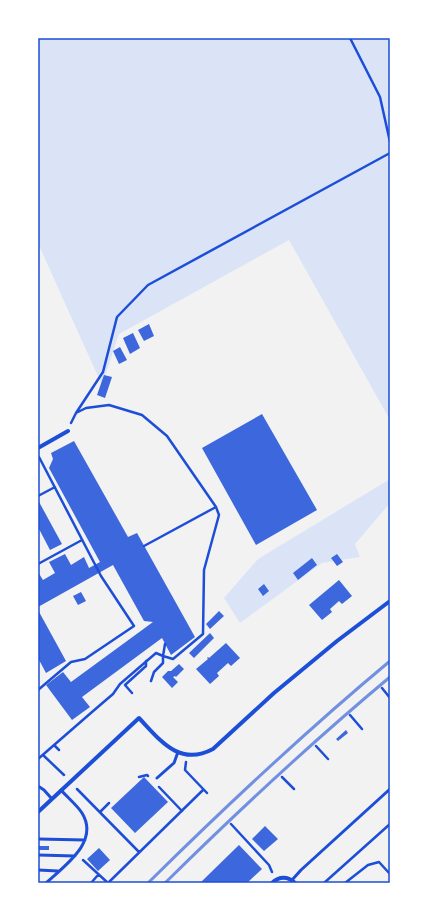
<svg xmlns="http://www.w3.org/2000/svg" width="428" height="921" font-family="Lato,sans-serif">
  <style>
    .green { fill: #dbe4f7 }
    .building { fill: #3d67dc }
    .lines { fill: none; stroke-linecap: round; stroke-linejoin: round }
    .path { stroke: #1d4ed8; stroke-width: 2.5 }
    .service { stroke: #1d4ed8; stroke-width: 3 }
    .minor { stroke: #1d4ed8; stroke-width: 4 }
    .rail { stroke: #7290e2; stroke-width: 3 }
    .neatline { fill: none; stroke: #1d4ed8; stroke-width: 1.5 }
  </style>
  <rect width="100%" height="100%" fill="#f2f2f2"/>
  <path class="green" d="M38,38H390V420L289,240L119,334L102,385L72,319L38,243Z
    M390,479V503L355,544L360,557L322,563L240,623L224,598L258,559Z"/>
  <path class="building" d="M149,324L154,336L144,341L138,330Z
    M133,333L140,348L130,354L123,338Z
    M120,347L127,360L119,364L113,351Z
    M104,375L112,377L105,398L97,395Z
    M262,414L317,510L256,545L202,448Z
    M74,441L128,537L137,533L195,637L171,655L162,638L82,697L90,707L72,720L46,685L63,672L71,682L153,622L144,621L113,565L38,607V572L43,580L55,573L49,562L65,554L71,565L84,557L89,568L100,562L49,468L53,459L51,453Z
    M38,500L62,544L50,550L38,527Z
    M337,554L343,562L337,566L331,558Z
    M312,558L317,565L298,580L293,573Z
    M339,580L352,596L342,604L339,601L330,609L332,612L322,620L309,605Z
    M264,584L269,591L263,596L258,589Z
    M81,592L86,601L78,605L73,596Z
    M38,610L66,661L46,673L38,658Z
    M219,611L224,616L210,629L206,624Z
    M210,633L214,638L194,658L189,653Z
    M226,643L240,658L231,666L228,663L217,673L219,676L210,684L196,669L208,659L207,658L208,657L209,658Z
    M179,664L184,669L176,677L175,676L173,677L178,682L172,688L162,677L168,671H171Z
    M346,730L348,733L338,741L336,739Z
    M144,777L168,802L135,833L111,808Z
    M265,826L278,839L264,851L252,839Z
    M239,845L262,869L247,883H200Z
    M39,846H49V850H39Z
    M99,848L110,860L98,871L87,859Z"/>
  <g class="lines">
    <path class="path" d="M350,38L380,97L390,142
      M76,413L86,408L109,405L142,415L167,436L216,507L144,546
      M71,423L76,413L103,372L117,317L148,285L390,153
      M38,496L55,487
      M38,564L82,540
      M151,681L154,672L163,663V656L165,644
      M382,688L390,698
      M38,690L71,662L85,659L134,626L101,576L39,457
      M132,693L125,685L146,666V661
      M350,715L362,729
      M54,745L59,750
      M316,746L328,759
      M43,755L64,775
      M38,759L92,712L113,694L120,684L156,653L163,656L173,659L203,634L204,570L219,515L216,507
      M186,762L185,770L207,793
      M139,777L147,775L148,776
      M282,777L294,789
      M159,787L182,811
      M77,789L139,852
      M100,812L109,803
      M231,824L269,865L272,872
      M83,860L108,883
      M91,883L98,875
      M108,883L203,790
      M324,883L390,824
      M345,883L368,865L379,862L390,874"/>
    <path class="service" d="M157,778L174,763L178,752
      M38,786L44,790L52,799
      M38,839L85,840
      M38,855L75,856
      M38,870L58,871
      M292,880L301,870L390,789
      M46,883C64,866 100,842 82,813C77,805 67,797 61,790"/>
    <path class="minor" d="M38,448L68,431
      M38,812L139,718C160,740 179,767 213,749L274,693L337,641L390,601
      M272,883C279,876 288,876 295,883"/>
    <path class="rail" d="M148,883C226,806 306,731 390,661
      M165,883C237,812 312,742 390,677"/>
  </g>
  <rect width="428" height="921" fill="none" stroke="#ffffff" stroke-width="78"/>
  <rect x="39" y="39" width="350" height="843" class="neatline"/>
</svg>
